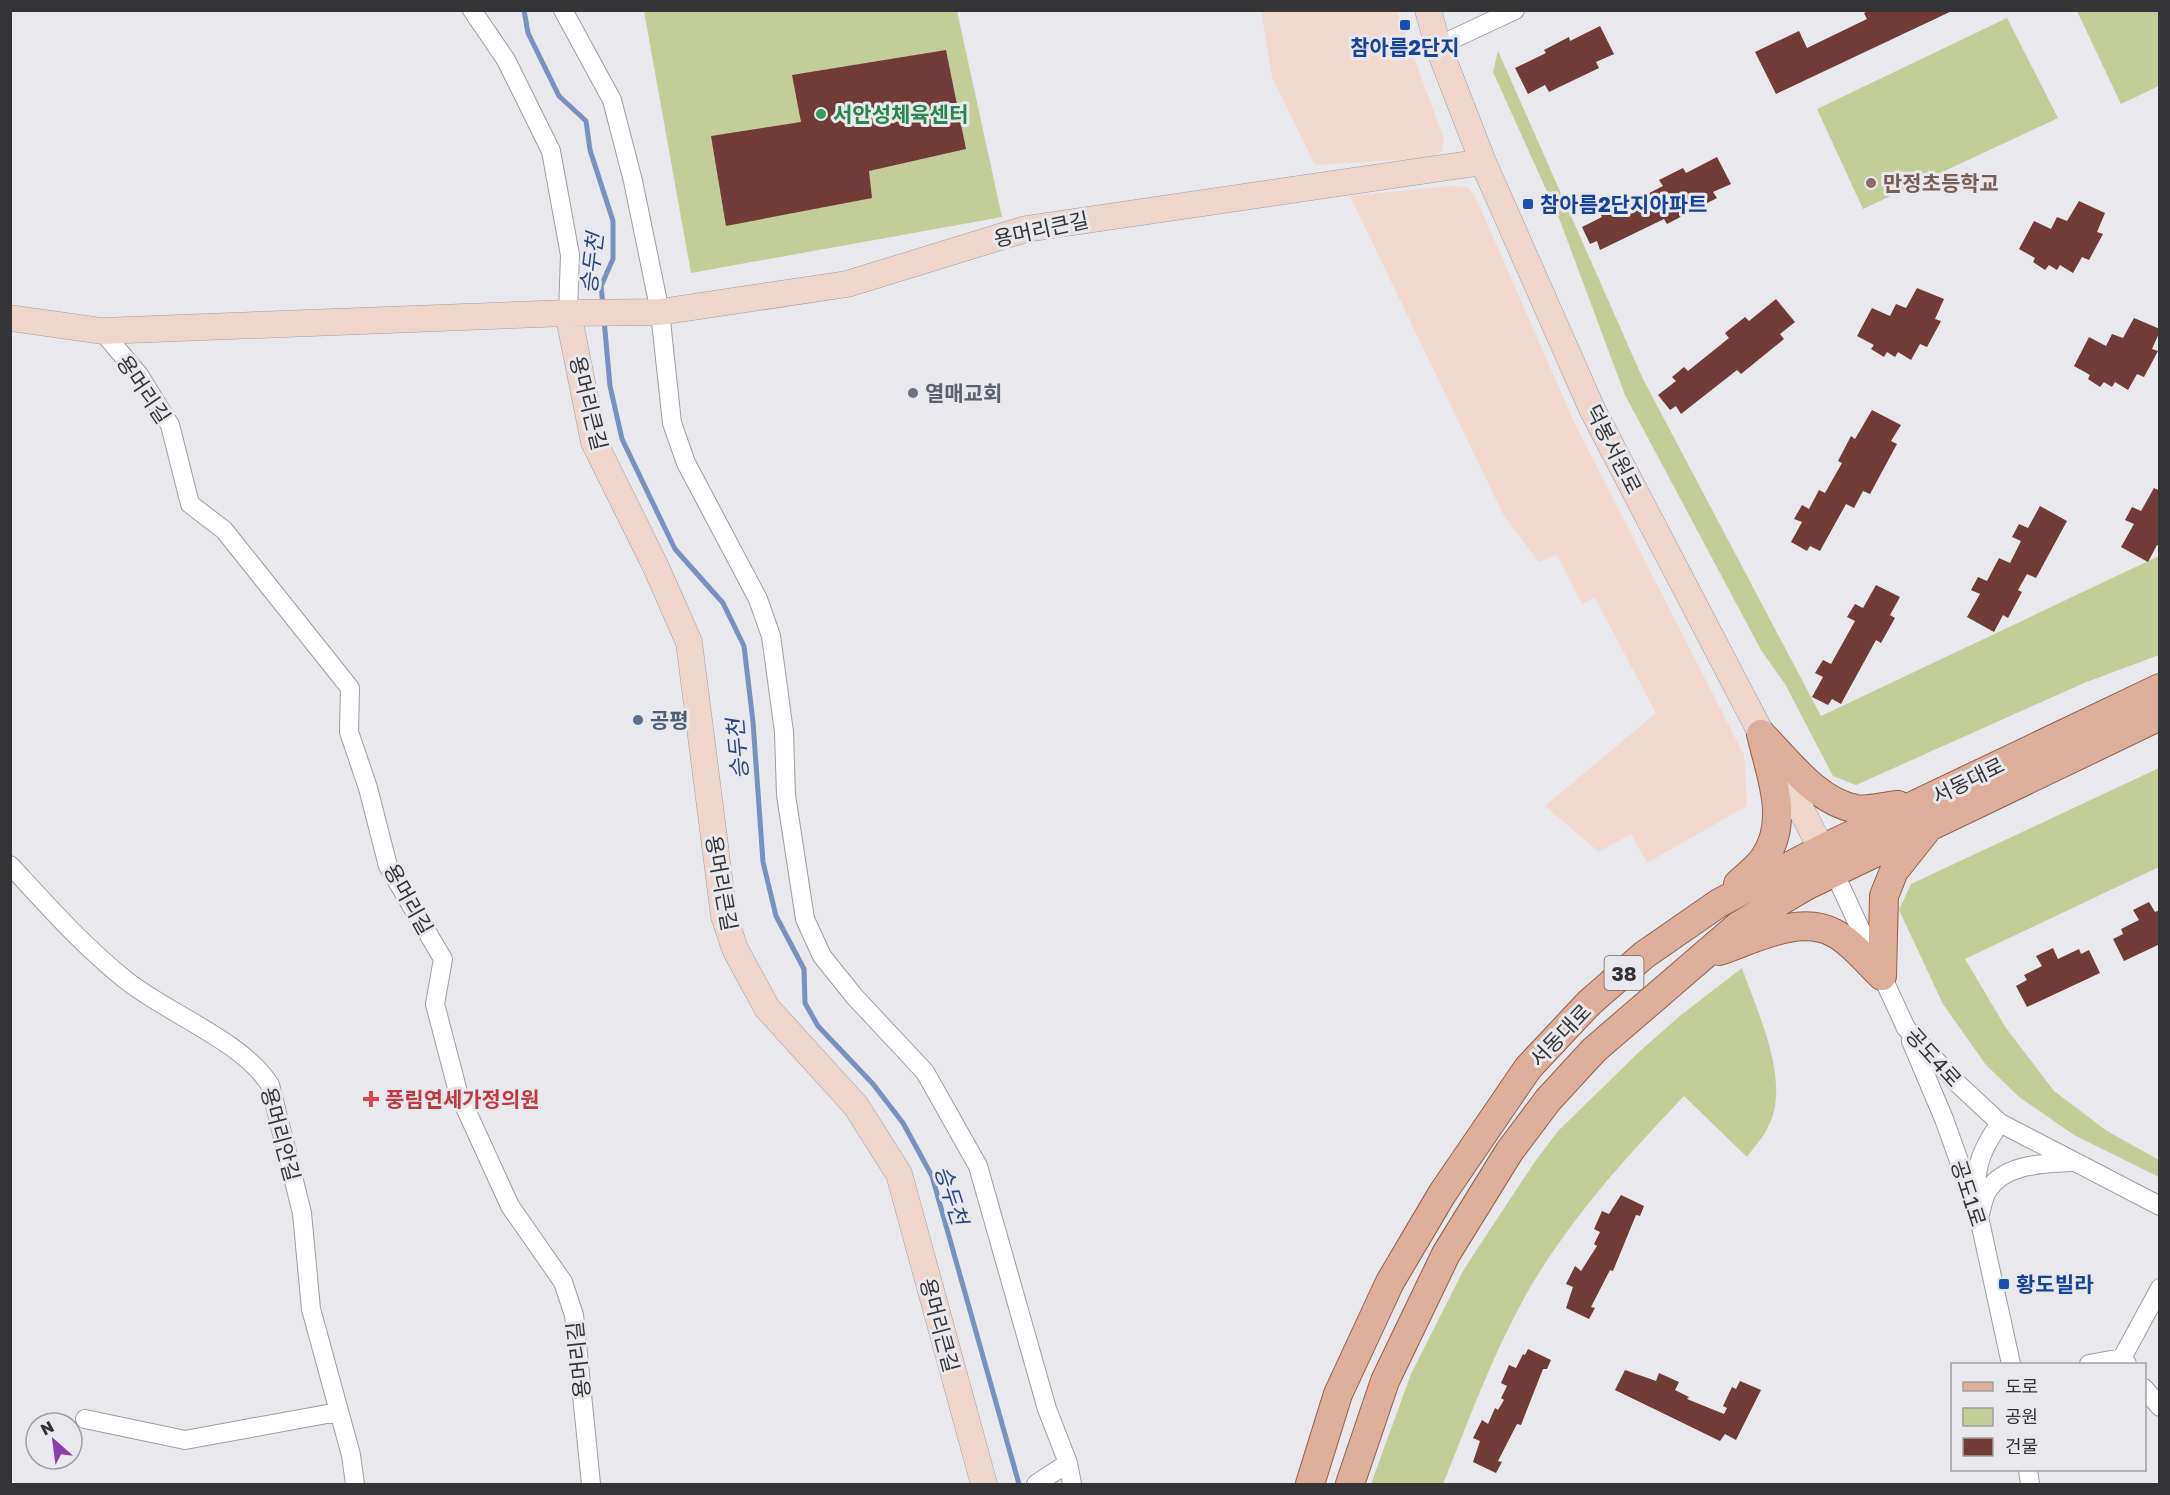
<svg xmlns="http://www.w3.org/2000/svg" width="2170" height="1495" font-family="'Golos Text','Noto Sans KR',sans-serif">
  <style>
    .commercial { fill: #f1d9cf }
    .green { fill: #c3cd97 }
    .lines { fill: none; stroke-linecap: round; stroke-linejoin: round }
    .stream { stroke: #7a90bf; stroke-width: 5 }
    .building { fill: #713c37 }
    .street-casing { stroke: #9e9ea2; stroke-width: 20 }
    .secondary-casing { stroke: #9e9ea2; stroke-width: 27 }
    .primary-casing { stroke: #94604b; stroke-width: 30 }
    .street { stroke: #fff; stroke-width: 18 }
    .secondary { stroke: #eed6cc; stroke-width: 26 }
    .primary { stroke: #ddae9a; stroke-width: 28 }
    .transit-dot { fill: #1a4fb4; stroke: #e8e8ed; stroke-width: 2 }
    .leisure-dot { fill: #2e9e5b; stroke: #e8e8ed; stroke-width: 2 }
    .education-dot { fill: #8d6e63; stroke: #e8e8ed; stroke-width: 2 }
    .worship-dot { fill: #6b7280; stroke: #e8e8ed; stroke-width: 2 }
    .service-dot { fill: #5c6f8a; stroke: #e8e8ed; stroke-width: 2 }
    .health-dot { fill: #e0444e; stroke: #e8e8ed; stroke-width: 2 }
    .labels { text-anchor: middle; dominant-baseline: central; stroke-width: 6; stroke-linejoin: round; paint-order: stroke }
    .shield { fill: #e8e8ed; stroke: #6a6a6d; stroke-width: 1.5 }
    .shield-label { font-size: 20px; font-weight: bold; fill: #343436 }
    .transit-label { font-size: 21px; font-weight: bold; fill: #164399; stroke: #e8e8ed; text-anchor: start }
    .leisure-label { font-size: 21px; font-weight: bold; fill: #27864d; stroke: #e8e8ed; text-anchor: start }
    .education-label { font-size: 21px; font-weight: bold; fill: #785e54; stroke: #e8e8ed; text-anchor: start }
    .street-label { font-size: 21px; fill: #343436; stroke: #e8e8ed }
    .worship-label { font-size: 21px; font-weight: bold; fill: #5b616d; stroke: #e8e8ed; text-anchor: start }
    .service-label { font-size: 21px; font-weight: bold; fill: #4e5e75; stroke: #e8e8ed; text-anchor: start }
    .health-label { font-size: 21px; font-weight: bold; fill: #be3a42; stroke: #e8e8ed; text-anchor: start }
    .water-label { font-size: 22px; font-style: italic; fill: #2b4581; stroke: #e8e8ed }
  </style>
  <rect width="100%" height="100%" fill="#e8e8ed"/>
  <path class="commercial" d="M1261,11H1397L1444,139L1442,151L1431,158L1315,165L1272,77Z
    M1451,186L1468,188L1475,196L1575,424L1744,755L1747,806L1647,863L1631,834L1599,852L1545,806L1656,713L1595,598L1582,604L1557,555L1539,562L1503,514L1350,196Z"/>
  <path class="green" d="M644,11H957L1002,217L691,273Z
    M2077,11H2159V86L2121,104Z
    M2007,18L2058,118L1863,209L1817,109Z
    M1498,51L1643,379L1821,716L2159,556V655L2084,683L1856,785L1833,776L1785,684L1761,650L1625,395L1559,218L1493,72Z
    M2159,768V867L1965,959L2006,1028L2054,1091L2107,1131L2159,1160V1177L2074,1135L2018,1096L1986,1065L1943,1004L1899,910L1911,884Z
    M1742,968C1757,1011 1792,1083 1768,1127C1763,1138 1754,1147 1747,1157L1684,1096C1630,1153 1578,1210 1537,1276C1497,1341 1471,1415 1443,1484H1371L1411,1374L1464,1269L1534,1163L1558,1131L1639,1052L1681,1015Z"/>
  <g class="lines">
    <path class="stream" d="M524,10L528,33L559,96L586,121L590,150L613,221V259L601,286L603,305
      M604,320L610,386L622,439L675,549L723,603L744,646L753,722L763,862L776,916L804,969L805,1003L818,1026L873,1084L903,1123L932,1176L1019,1484"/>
  </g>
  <path class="building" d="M1870,10H1954L1776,94L1755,52L1799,31L1807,48L1867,19L1864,13Z
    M1600,26L1614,54L1596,62L1599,68L1549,92L1545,85L1528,94L1515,68L1546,53L1544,50L1569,37L1570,41Z
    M946,50L966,149L869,171L872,198L726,226L711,136L801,122L792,75Z
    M1717,157L1731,184L1713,192L1717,198L1667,224L1664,219L1600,250L1597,241L1590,244L1582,227L1602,217L1599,212L1613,204L1616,210L1663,186L1659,180L1683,168L1686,173Z
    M2079,201L2105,213L2097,232L2103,234L2089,260L2082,257L2073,273L2060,265L2057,270L2049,265L2045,270L2033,262L2035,258L2019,249L2034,221L2051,229L2057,217L2067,221Z
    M1917,288L1944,299L1935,319L1941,321L1927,347L1920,344L1911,360L1898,352L1895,357L1887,352L1884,357L1871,349L1874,345L1857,336L1872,308L1890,316L1896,304L1906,308Z
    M1776,299L1795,322L1780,334L1784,339L1741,374L1737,370L1681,414L1676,406L1670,410L1658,395L1676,381L1672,377L1684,367L1688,371L1729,338L1725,333L1745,317L1749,321Z
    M2134,318L2160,329V331L2152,349L2158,351L2144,377L2137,374L2128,390L2115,382L2112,387L2104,382L2100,387L2088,379L2090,375L2074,366L2089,337L2106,346L2112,334L2123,338Z
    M1872,410L1901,425L1891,441L1897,444L1870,494L1863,491L1854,508L1846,504L1820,551L1810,546L1807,551L1791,542L1802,522L1794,519L1802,505L1809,509L1819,490L1825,493L1842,463L1838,461L1851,436L1855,439Z
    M2154,488L2160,491V546L2157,545L2148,562L2121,547L2134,524L2125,520L2132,507L2141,511Z
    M2040,506L2067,521L2036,578L2027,574L2018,590L2022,592L2008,618L2003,615L1994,632L1967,617L1980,594L1971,590L1978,577L1987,581L1999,558L2010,563L2021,541L2012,537L2019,524L2028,528Z
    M1876,585L1900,597L1890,615L1895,618L1881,643L1876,640L1841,704L1832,699L1828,705L1812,697L1823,677L1815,673L1823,660L1831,664L1855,621L1847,617L1855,604L1863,608Z
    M2149,902L2155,912L2160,910V944L2124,961L2113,939L2123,934L2121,929L2139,920L2133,910Z
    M2053,948L2058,959L2079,949L2081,954L2089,950L2100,973L2027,1007L2016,986L2027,980L2024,975L2042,966L2036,956Z
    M1621,1195L1644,1206L1640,1216L1636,1215L1613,1271L1610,1270L1591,1307L1595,1308L1589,1319L1566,1308L1573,1287L1566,1284L1575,1266L1581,1271L1597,1246L1594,1244L1600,1232L1594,1229L1602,1211L1609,1214Z
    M1528,1349L1551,1360L1547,1369H1543L1521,1425L1517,1424L1498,1461L1502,1462L1496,1473L1473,1462L1480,1441L1473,1438L1482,1420L1488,1424L1495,1408L1498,1410L1504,1400L1501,1398L1507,1386L1501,1383L1509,1365L1516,1368L1523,1354L1525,1355Z
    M1625,1370L1656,1381L1659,1373L1679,1382L1675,1390L1689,1397L1687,1399L1724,1414L1727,1408L1723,1406L1732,1387L1736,1389L1740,1381L1761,1390L1736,1440L1725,1434L1720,1441L1615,1390Z"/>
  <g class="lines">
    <g class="street-casing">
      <path id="street" d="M472,10L506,60L551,151L570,255L568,313
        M563,10L612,100L633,181L660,312L672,423L686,463L758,599L771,636L784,732L786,795L805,919L822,956L854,996L925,1072L978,1166L1047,1409L1068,1463L1072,1484
        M1438,46L1515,10
        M102,331L139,375L170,425L190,504L224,530L350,688L349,732L368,788L388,866L443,959L435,1004L458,1092L510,1206L563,1282L574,1315L591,1484
        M10,865C48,906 84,947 127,981C167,1013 244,1042 270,1085L302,1213L311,1309L351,1455L355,1484
        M1834,872L1906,1028L1957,1083L2000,1123L2160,1206
        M1911,1041L1944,1119L1979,1217L2011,1364
        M1977,1196C1974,1166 1983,1147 2000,1123
        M1979,1217C1982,1209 1983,1197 1988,1190C2006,1163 2043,1164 2071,1162
        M2122,1358L2160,1288
        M2089,1364L2122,1358L2127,1364
        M2144,1388L2160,1407
        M85,1419L185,1440L338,1412
        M2028,1470L2030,1484
        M1036,1484L1068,1463"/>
    </g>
    <g class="secondary-casing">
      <path id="secondary" d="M1428,10L1438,46L1483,162L1592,409L1831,867
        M568,313L594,442L655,565L689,642L724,916L735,949L767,1008L856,1106L899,1174L984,1484
        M10,318L102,331L568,313L660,312L847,284L1026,229L1483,162"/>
    </g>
    <g class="primary-casing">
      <path id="primary" d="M1761,734C1788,761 1816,801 1856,809C1868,811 1885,806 1898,805
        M1738,884C1747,875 1759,867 1765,857C1790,819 1770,774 1761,734
        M1719,951C1753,940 1799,914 1834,933C1852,942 1867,962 1882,976
        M1882,976L1884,896L1894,871L1925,832
        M1310,1484L1338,1394L1390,1282L1442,1194L1528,1068L1589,1003L1644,955L1719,903L1822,849L2160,688
        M1350,1484L1385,1381L1446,1254L1509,1152L1548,1100L1594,1050L1738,926L1806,886L2160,716"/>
    </g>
    <use href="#street" class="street"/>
    <use href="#secondary" class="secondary"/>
    <use href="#primary" class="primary"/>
  </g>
  <g class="transit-dot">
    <rect x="1399" y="19" width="12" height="12" rx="3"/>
    <rect x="1522" y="198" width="12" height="12" rx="3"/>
    <rect x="1998" y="1278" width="12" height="12" rx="3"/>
  </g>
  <circle class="leisure-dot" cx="821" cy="114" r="6"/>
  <circle class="education-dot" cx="1871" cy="183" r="6"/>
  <circle class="worship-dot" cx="913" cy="393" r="6"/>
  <circle class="service-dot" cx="638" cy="720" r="6"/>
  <path class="health-dot" d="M368 1090h6v6h6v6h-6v6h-6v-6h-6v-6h6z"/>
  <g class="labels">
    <rect class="shield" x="1604.5" y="956" width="39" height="34" rx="4.5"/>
    <g class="shield-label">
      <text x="1624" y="973">38</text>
    </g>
    <g class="transit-label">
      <text x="1405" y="47" text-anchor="middle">참아름2단지</text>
      <text x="1540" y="204">참아름2단지아파트</text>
      <text x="2016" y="1284">황도빌라</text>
    </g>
    <g class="leisure-label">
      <text x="833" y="114">서안성체육센터</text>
    </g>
    <g class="education-label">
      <text x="1883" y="183">만정초등학교</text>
    </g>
    <g class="street-label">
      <text transform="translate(1041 229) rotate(-12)">용머리큰길</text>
      <text transform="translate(144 389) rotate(56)">용머리길</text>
      <text transform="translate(589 403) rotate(76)">용머리큰길</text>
      <text transform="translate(1614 449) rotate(63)">덕봉서원로</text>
      <text transform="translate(1968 780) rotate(-26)">서동대로</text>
      <text transform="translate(722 883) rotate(80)">용머리큰길</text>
      <text transform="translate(409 899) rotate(61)">용머리길</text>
      <text transform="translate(1560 1035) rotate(-46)">서동대로</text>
      <text transform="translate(1934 1057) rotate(48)">공도4로</text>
      <text transform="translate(281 1134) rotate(75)">용머리안길</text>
      <text transform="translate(1969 1193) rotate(72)">공도1로</text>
      <text transform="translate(940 1325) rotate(75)">용머리큰길</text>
      <text transform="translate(578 1360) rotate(-96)">용머리길</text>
    </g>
    <g class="worship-label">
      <text x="925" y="393">열매교회</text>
    </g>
    <g class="service-label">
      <text x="650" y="720">공평</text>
    </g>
    <g class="health-label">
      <text x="385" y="1099">풍림연세가정의원</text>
    </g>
    <g class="water-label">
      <text transform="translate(591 263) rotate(-83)">승두천</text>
      <text transform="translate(737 749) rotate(-95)">승두천</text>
      <text transform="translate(952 1195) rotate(72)">승두천</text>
    </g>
  </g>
  <rect width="2170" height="1495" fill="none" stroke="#343436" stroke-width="24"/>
  <rect x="1951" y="1363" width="195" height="108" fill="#e8e8ed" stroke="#a0a0a4" stroke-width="1.5"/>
  <rect x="1963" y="1382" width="30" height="9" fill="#ddae9a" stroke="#a0a0a4" stroke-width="1.5"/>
  <text x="2005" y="1393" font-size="18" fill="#343436">도로</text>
  <rect x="1963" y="1408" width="30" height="18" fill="#c3cd97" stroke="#a0a0a4" stroke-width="1.5"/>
  <text x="2005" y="1423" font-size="18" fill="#343436">공원</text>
  <rect x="1963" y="1438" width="30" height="18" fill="#713c37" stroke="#a0a0a4" stroke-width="1.5"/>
  <text x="2005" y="1453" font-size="18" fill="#343436">건물</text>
  <g transform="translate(54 1441) rotate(332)"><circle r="28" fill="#e8e8ed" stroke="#a0a0a4" stroke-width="1.5"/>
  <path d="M0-4.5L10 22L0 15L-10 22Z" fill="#8a3dae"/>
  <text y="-9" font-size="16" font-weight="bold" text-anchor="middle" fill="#343436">N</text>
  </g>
</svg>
